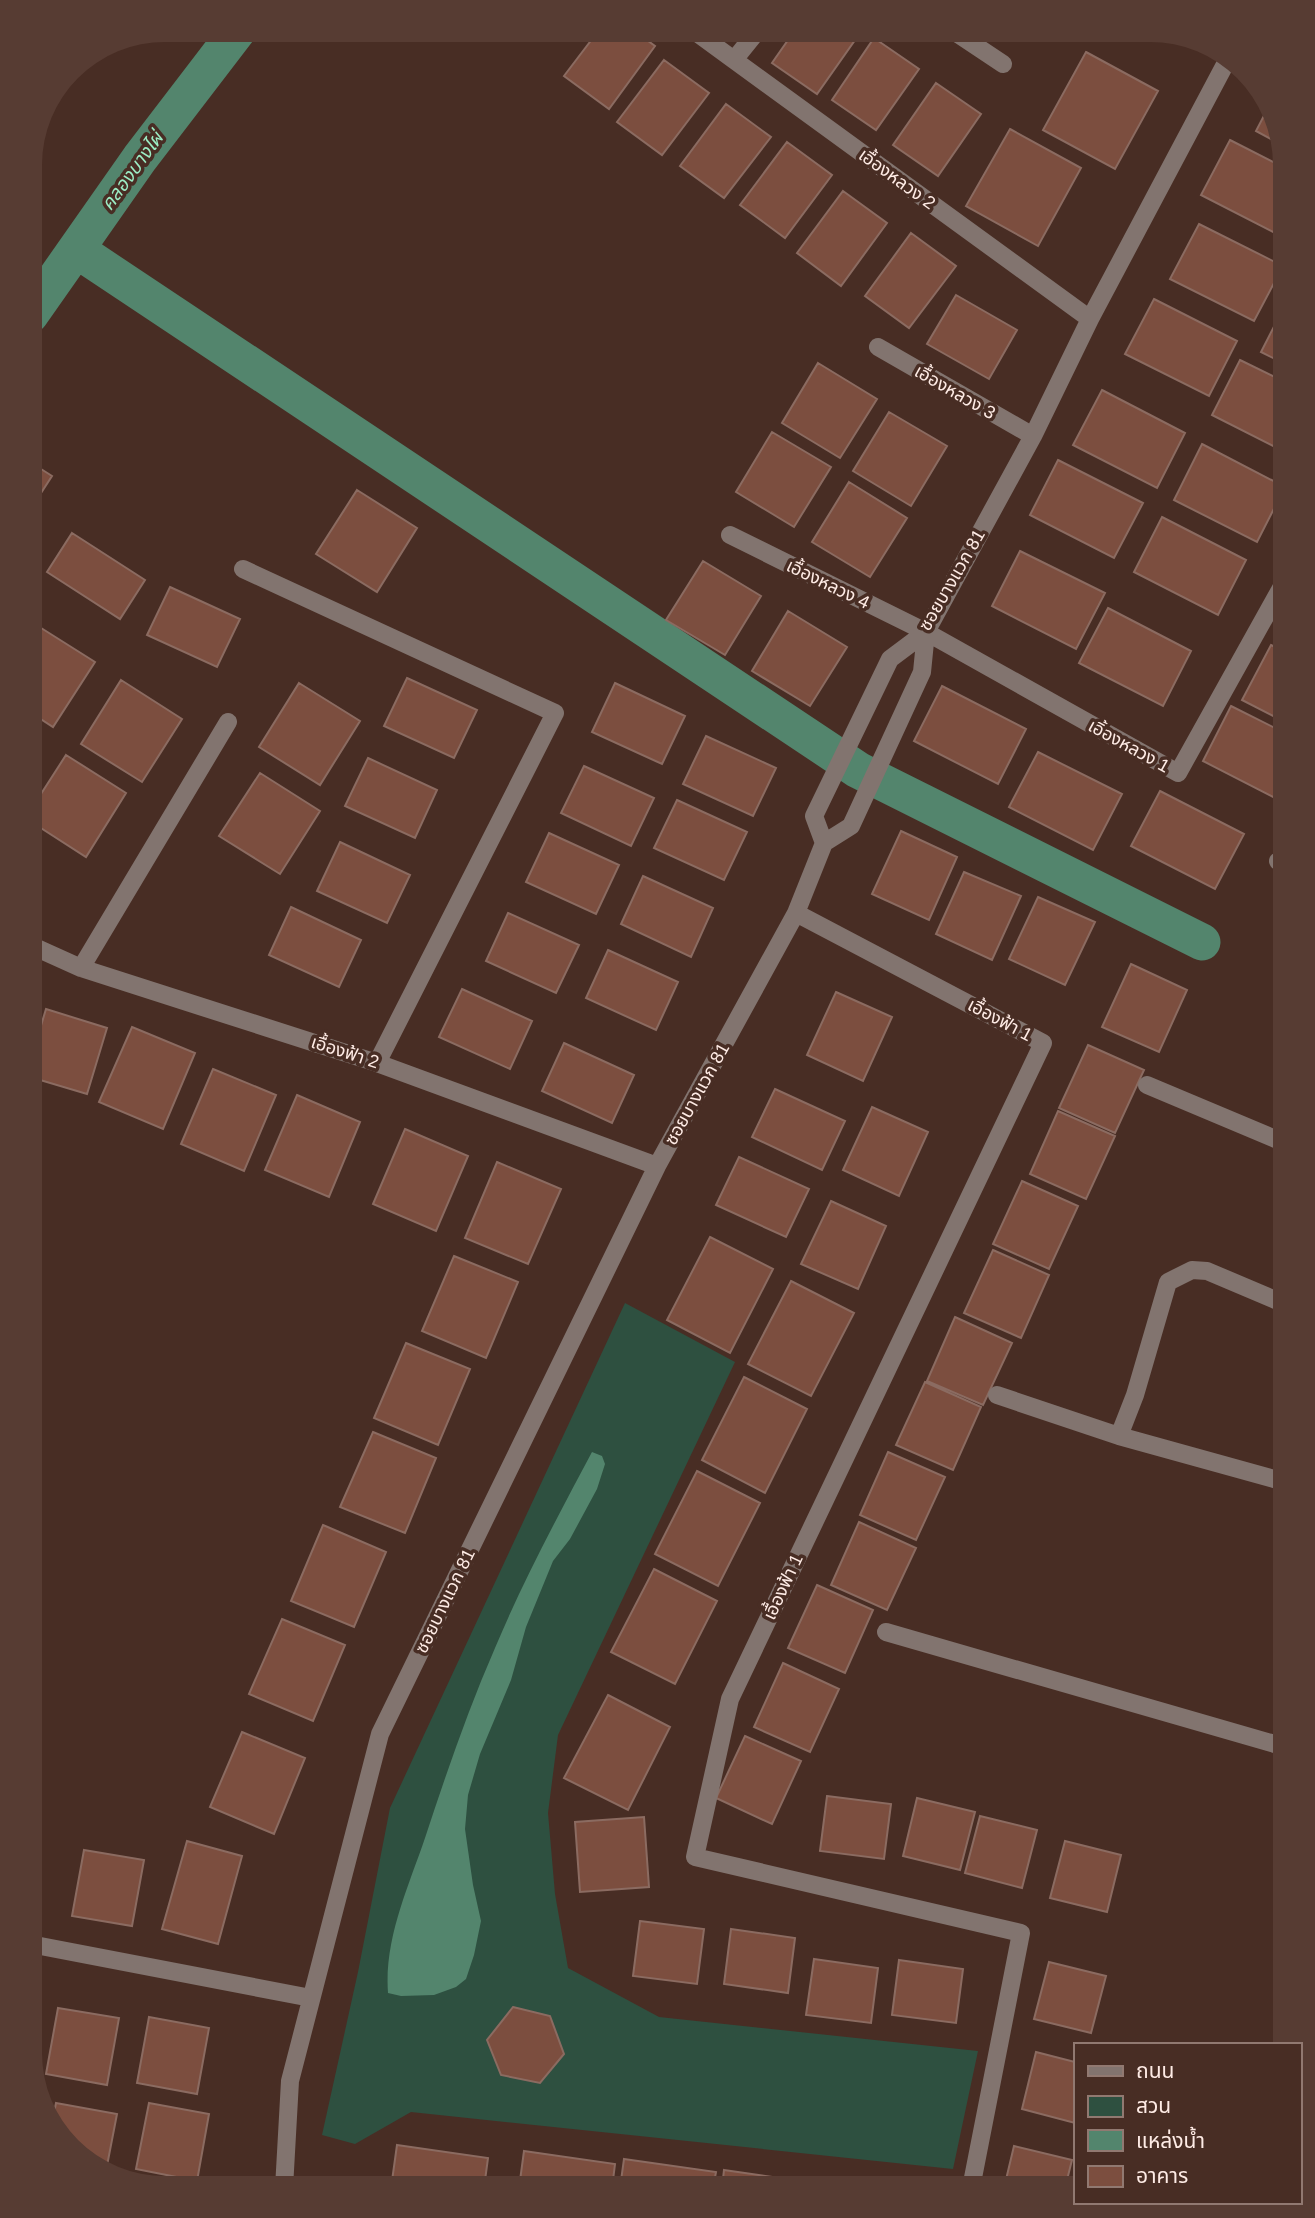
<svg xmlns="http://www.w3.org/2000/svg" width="1315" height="2218" font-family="Helvetica,'Noto Sans Thai',sans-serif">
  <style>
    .green { fill: #2e5040 }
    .water { fill: #53856d }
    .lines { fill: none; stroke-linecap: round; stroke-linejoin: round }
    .canal { stroke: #53856d; stroke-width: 37 }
    .building { fill: #7c4e3f; stroke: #8b6b61; stroke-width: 2 }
    .minor { stroke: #82746f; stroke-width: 18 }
    .labels { text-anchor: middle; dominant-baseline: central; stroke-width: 7; stroke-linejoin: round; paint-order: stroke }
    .street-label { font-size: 18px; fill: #feebe5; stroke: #482d24 }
    .water-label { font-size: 19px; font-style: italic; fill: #9cedc5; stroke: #482d24 }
  </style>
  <rect width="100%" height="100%" fill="#482d24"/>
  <path class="green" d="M625,1303L735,1362L558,1735L548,1813L555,1894L568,1968L659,2017L978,2051L953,2169L411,2112L355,2144L322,2135L358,1972L390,1808Z"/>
  <path class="water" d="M592,1452L602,1456L605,1464L597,1489L570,1539L553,1561L526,1627L511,1680L480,1754L468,1795L465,1829L473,1885L481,1921L474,1955L466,1979L456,1987L434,1995L401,1996L388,1993C384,1939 408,1888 425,1838C446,1774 468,1710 495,1648C523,1581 558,1516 592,1452Z"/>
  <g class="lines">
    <path class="canal" d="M77,250L858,770L1202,942
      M30,315L140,158L238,30"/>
  </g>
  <path class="building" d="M599,30H633L655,46L609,109L564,76Z
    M795,30H855L860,33L817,94L772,63Z
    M1032,30H1055L1051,39Z
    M874,38L919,69L876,130L832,100Z
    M1086,52L1158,91L1115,169L1043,130Z
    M664,60L709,93L662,155L617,122Z
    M936,83L981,114L938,176L893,145Z
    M726,104L771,137L724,198L680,166Z
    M1270,104L1271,106L1280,144L1256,131Z
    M1010,129L1081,168L1038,246L966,206Z
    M1230,140L1285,168V238L1201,195Z
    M787,142L832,175L785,238L740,205Z
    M843,191L887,223L841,286L797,253Z
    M1199,224L1283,266L1254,321L1170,279Z
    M911,233L956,266L909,328L865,296Z
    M956,295L1017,330L989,379L927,344Z
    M1154,299L1237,341L1209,396L1125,354Z
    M1285,305V364L1261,352Z
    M1240,360L1285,382V452L1212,415Z
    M818,363L877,399L840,458L782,423Z
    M1102,390L1185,433L1157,488L1073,445Z
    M889,412L947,446L911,506L853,471Z
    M772,432L831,467L794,527L736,492Z
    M1202,444L1285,487L1257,542L1174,500Z
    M1058,460L1143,503L1114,558L1030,515Z
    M30,462L52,476L30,510Z
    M849,482L907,518L870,577L812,542Z
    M357,490L417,528L377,592L316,554Z
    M1162,517L1246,560L1218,615L1134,572Z
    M72,533L145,580L120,619L47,572Z
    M1020,551L1105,593L1076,649L992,606Z
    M703,561L761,596L725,655L666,620Z
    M170,587L240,619L217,667L147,635Z
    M1108,608L1191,651L1163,706L1079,663Z
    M788,611L847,647L810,706L752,671Z
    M30,621L95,662L53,727L30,712Z
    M1285,624V648L1276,643Z
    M1271,645L1285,652V722L1242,700Z
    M407,678L477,710L454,758L384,726Z
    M121,680L182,719L142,782L81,744Z
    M299,683L360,721L320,785L259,747Z
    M615,683L685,716L662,764L592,732Z
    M942,686L1026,729L998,784L914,741Z
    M1231,706L1285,733V803L1203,761Z
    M706,736L776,768L753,816L683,784Z
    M1038,752L1122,794L1093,850L1009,807Z
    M66,755L126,793L86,857L30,821V811Z
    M368,758L437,790L415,838L345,806Z
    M584,766L654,798L631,846L561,813Z
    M260,773L320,811L280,874L219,836Z
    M1160,791L1244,834L1215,889L1131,846Z
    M677,800L747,832L724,880L654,848Z
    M901,831L957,857L929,920L872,894Z
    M549,833L619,865L596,914L526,882Z
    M340,842L410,875L387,923L317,891Z
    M964,872L1021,896L992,960L936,934Z
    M643,876L713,908L691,957L621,924Z
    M1038,897L1095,922L1065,985L1009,959Z
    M291,907L361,940L339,987L269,955Z
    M508,913L579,945L556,993L486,961Z
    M608,950L678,982L656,1030L586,998Z
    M1131,964L1187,990L1159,1052L1102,1027Z
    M462,989L532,1021L510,1069L439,1037Z
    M836,992L892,1017L863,1081L807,1055Z
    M46,1009L107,1028L87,1094L30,1077V1062Z
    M132,1027L195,1053L163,1129L99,1102Z
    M564,1043L634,1075L612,1123L542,1091Z
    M1088,1045L1144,1070L1115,1133L1059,1108Z
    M213,1069L276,1095L244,1171L181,1144Z
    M775,1089L845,1121L822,1170L752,1137Z
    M297,1095L360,1122L329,1197L265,1170Z
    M872,1107L928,1132L899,1196L843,1170Z
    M1058,1111L1115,1136L1086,1199L1030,1174Z
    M405,1129L468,1156L436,1231L373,1204Z
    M739,1157L809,1189L786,1237L716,1205Z
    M497,1162L561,1189L528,1264L465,1238Z
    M1022,1181L1078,1206L1049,1269L993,1244Z
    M831,1201L886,1226L858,1289L801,1264Z
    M710,1237L773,1269L730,1353L667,1320Z
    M993,1250L1049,1275L1021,1338L964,1313Z
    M454,1256L518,1282L486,1358L422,1331Z
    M791,1281L854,1313L811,1396L748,1364Z
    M955,1317L1012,1343L983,1405L927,1381Z
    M406,1343L470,1369L438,1445L374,1418Z
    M744,1377L807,1409L765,1493L702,1460Z
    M925,1382L981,1407L953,1470L896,1445Z
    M373,1432L436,1458L405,1533L340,1507Z
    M888,1452L945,1477L916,1540L860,1515Z
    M697,1471L760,1503L718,1586L655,1554Z
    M859,1522L916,1548L887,1610L831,1585Z
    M323,1525L386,1552L354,1627L291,1601Z
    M654,1569L717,1601L675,1684L611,1652Z
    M817,1585L873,1610L845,1673L788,1648Z
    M282,1619L345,1645L313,1721L249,1694Z
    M783,1663L839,1689L810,1752L754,1727Z
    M608,1695L670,1727L628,1810L564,1778Z
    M242,1732L305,1758L274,1834L210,1807Z
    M745,1736L801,1761L772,1824L716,1798Z
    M827,1796L891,1804L884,1859L820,1851Z
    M917,1798L975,1812L960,1870L903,1856Z
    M980,1816L1037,1830L1022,1888L965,1873Z
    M644,1817L649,1887L580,1892L575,1822Z
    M30,1837L37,1838L30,1882Z
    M187,1841L242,1856L218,1944L162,1929Z
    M1065,1841L1121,1855L1107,1912L1050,1898Z
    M84,1850L144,1860L132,1926L72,1916Z
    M640,1921L704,1929L697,1984L633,1976Z
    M731,1929L795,1938L788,1993L724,1984Z
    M814,1959L878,1968L871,2023L806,2015Z
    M899,1960L963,1969L956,2023L892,2015Z
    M1049,1962L1106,1976L1091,2033L1034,2019Z
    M513,2007L550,2016L564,2054L540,2083L501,2075L487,2040Z
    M58,2008L119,2018L107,2085L46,2074Z
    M149,2017L209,2028L197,2094L137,2083Z
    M1036,2052L1075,2062V2123L1022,2109Z
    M56,2103L117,2114L106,2171L90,2165L52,2123Z
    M149,2103L209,2114L197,2181L136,2169Z
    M397,2145L488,2158L484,2188H391Z
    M1014,2146L1072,2160L1065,2188H1004Z
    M524,2151L615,2164L612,2188H519Z
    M624,2159L716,2172L713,2188H620Z
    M724,2170L815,2183V2188H722Z"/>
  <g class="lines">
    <path class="minor" d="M693,30L734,60
      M758,30L734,60L1090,319
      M952,30L1003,64
      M878,347L1033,436
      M730,535L926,632L1178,773L1285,581
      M30,563L33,558
      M243,569L555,713L377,1063
      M824,843L851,826L922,672L926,632
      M1278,861L1285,864
      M796,913L1043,1043L730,1699L695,1857L1021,1933L971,2188
      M30,945L81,968L377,1063L657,1166
      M81,968L228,722
      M1147,1085L1285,1143
      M997,1395L1119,1436
      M1285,1482L1119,1436L1135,1395L1168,1282L1192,1270L1207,1271L1285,1304
      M886,1632L1285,1747
      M1279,1745L1285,1726
      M30,1944L311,1998
      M284,2188L290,2081L380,1734L657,1166L796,913L824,843L814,816L890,659L926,632L1033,436L1090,319L1229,57"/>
  </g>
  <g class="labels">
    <g class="street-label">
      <text transform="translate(897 179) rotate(36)">เอื้องหลวง 2</text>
      <text transform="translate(955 392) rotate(30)">เอื้องหลวง 3</text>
      <text transform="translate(952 580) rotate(-60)">ซอยบางแวก 81</text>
      <text transform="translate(828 584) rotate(26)">เอื้องหลวง 4</text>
      <text transform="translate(1129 746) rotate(29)">เอิ้องหลวง 1</text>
      <text transform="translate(1000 1020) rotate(28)">เอื้องฟ้า 1</text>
      <text transform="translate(345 1052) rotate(18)">เอื้องฟ้า 2</text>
      <text transform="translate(697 1094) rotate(-61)">ซอยบางแวก 81</text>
      <text transform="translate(783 1587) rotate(-65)">เอื้องฟ้า 1</text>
      <text transform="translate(445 1601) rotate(-64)">ซอยบางแวก 81</text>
    </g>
    <g class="water-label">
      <text transform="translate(132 171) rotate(-54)">คลองบางไผ่</text>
    </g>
  </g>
  <path d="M0 0H1315V2218H0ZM165 42H1150A123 123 0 0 1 1273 165V2053A123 123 0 0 1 1150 2176H165A123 123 0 0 1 42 2053V165A123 123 0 0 1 165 42Z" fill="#573c33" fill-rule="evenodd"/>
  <rect x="1074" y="2043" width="228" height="161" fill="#482d24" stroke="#917971" stroke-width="2"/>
  <rect x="1088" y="2066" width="35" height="10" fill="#82746f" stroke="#917971" stroke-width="2"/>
  <text x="1136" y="2078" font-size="21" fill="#feebe5">ถนน</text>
  <rect x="1088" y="2096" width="35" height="21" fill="#2e5040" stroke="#917971" stroke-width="2"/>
  <text x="1136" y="2113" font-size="21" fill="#feebe5">สวน</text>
  <rect x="1088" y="2130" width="35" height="21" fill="#53856d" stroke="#917971" stroke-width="2"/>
  <text x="1136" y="2148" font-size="21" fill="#feebe5">แหล่งน้ำ</text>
  <rect x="1088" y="2166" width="35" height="21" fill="#7c4e3f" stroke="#917971" stroke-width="2"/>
  <text x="1136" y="2183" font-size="21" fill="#feebe5">อาคาร</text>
</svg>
